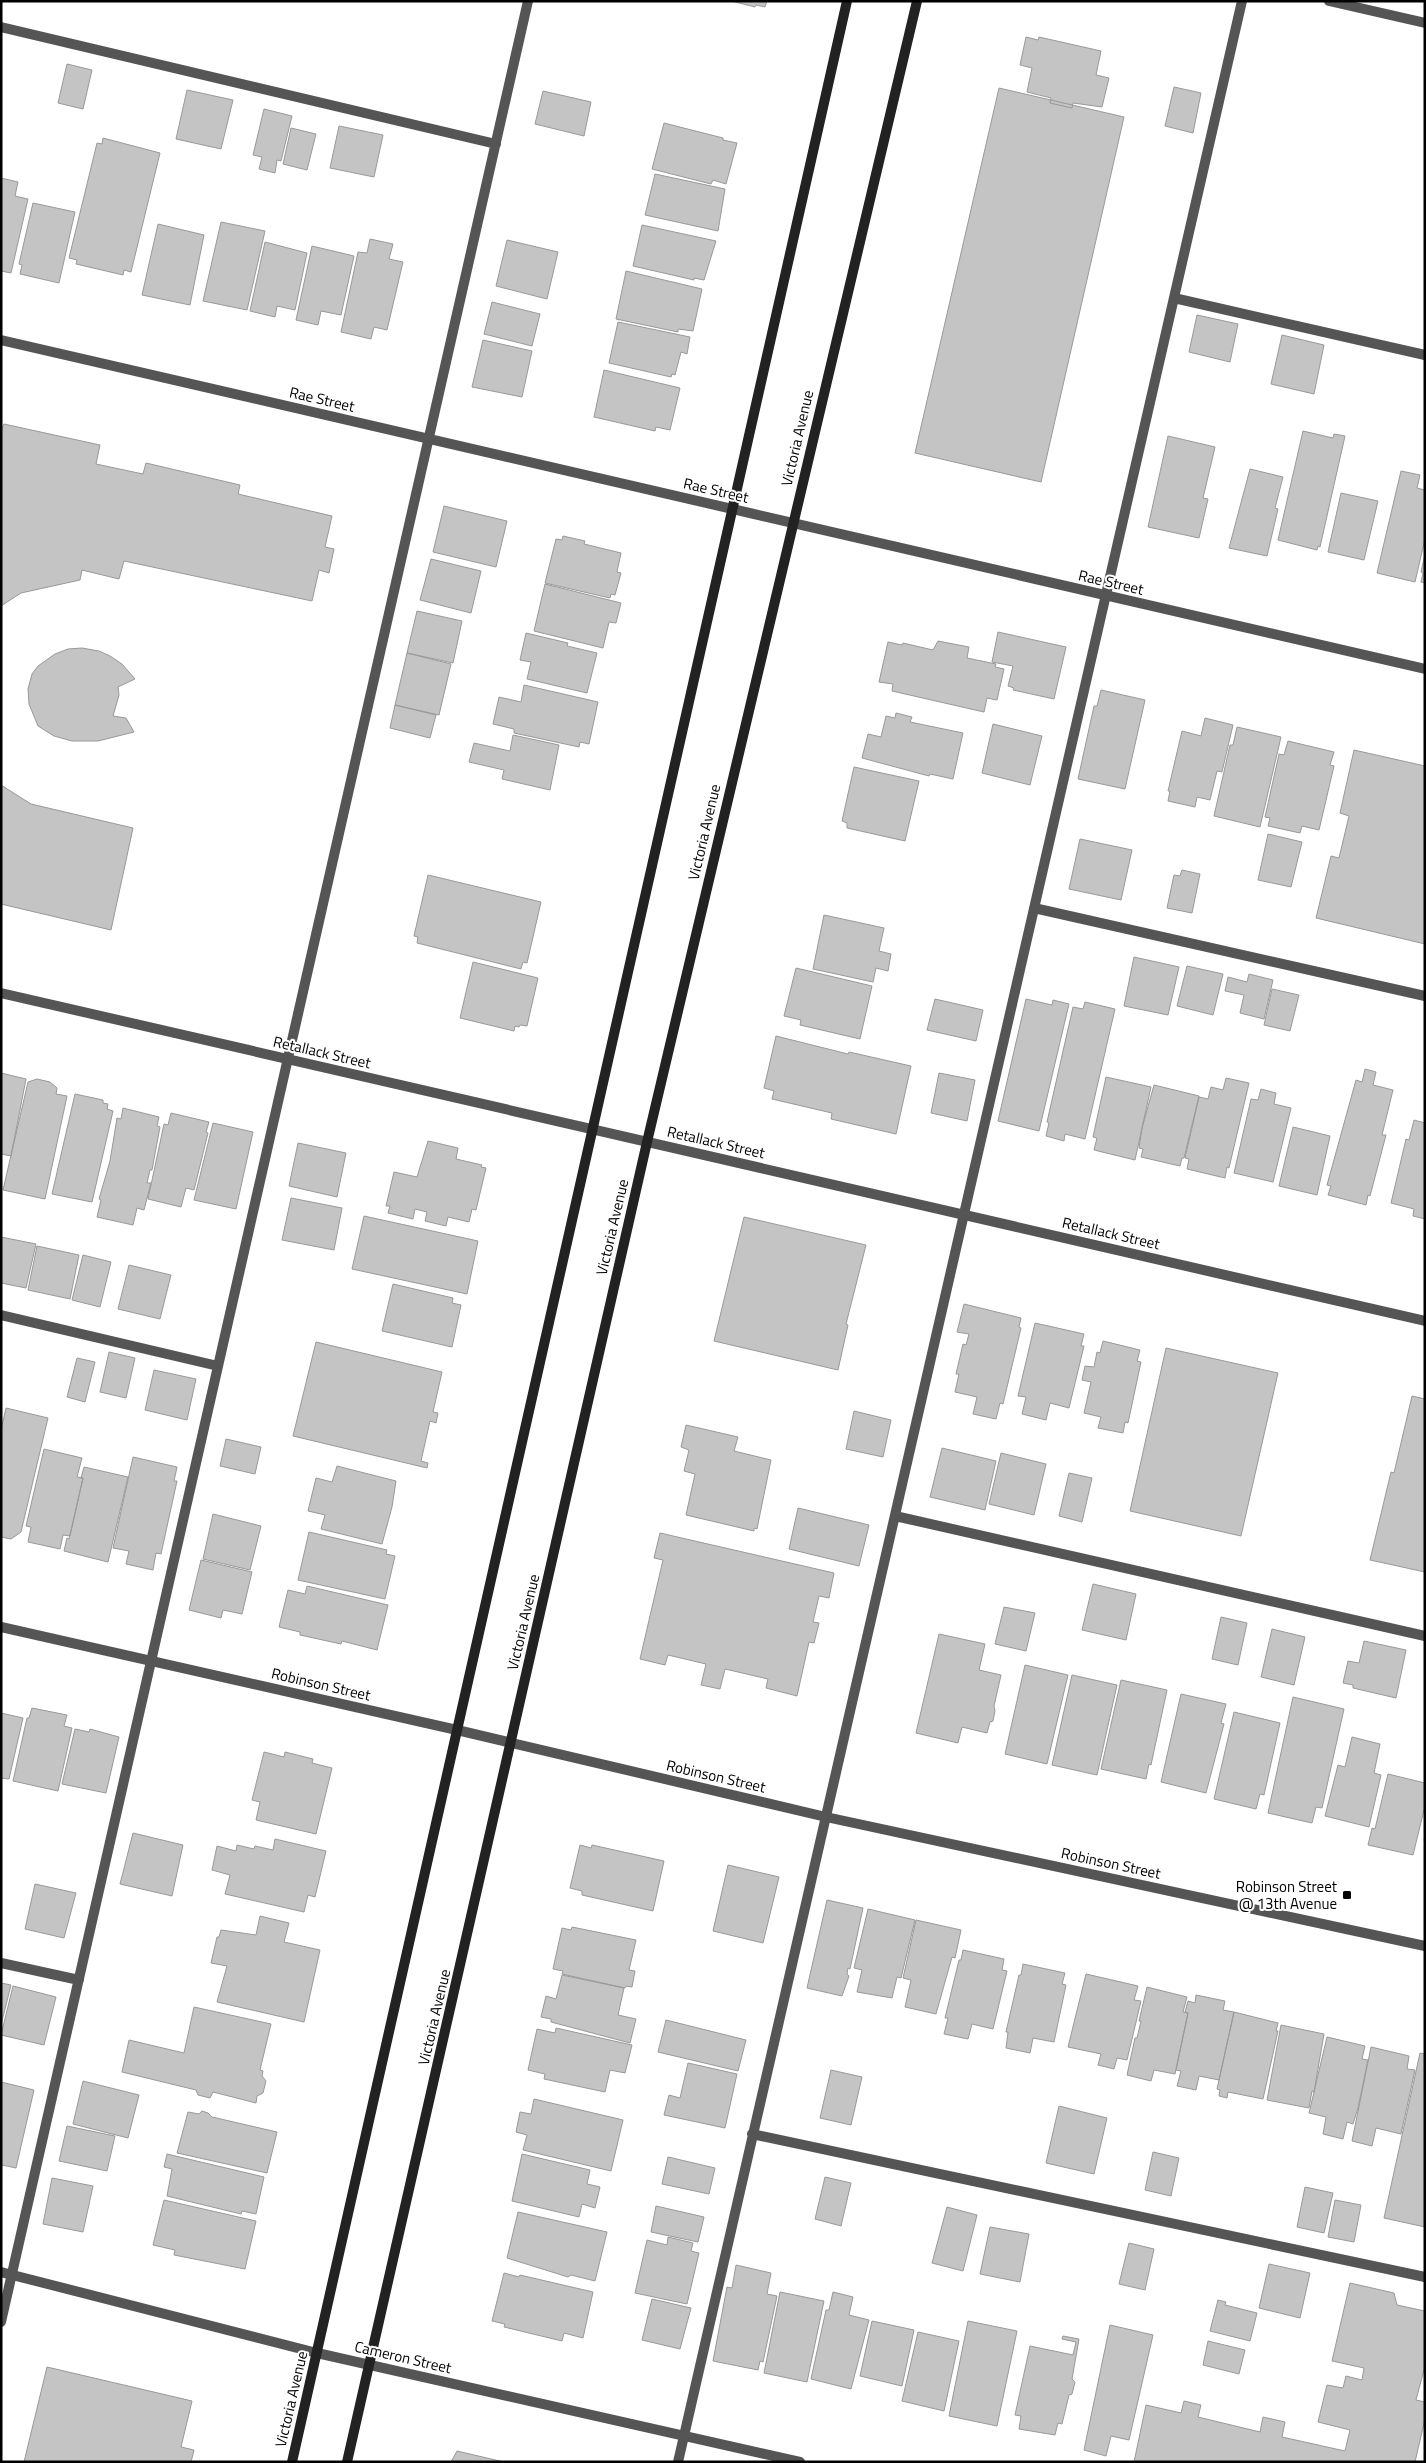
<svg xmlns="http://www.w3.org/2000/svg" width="1426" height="2463" font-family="'Titillium Web',sans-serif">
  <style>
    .building { fill: #c4c4c4; stroke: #999 }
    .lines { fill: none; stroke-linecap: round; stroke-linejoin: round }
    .lane { stroke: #555; stroke-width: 10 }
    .street { stroke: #555; stroke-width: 10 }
    .secondary { stroke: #222; stroke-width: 10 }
    .poi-dot { fill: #000; stroke: #fff; stroke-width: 2 }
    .labels { text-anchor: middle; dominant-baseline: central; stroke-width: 4; stroke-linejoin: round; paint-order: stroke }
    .street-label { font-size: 15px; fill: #000; stroke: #fff }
    .poi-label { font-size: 15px; fill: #000; stroke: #fff; text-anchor: end }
  </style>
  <rect width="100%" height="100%" fill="#fff"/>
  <path class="building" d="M731,1H767L765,7L756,5L755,7Z
    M1026,37L1038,40L1039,37L1101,51L1096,75L1109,78L1102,107L1073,103L1072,108L1050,103L1051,98L1027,92L1032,68L1020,65Z
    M67,64L92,70L83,109L58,103Z
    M1174,87L1201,93L1193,133L1165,126Z
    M999,88L1124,117L1041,482L915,453Z
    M187,90L233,100L221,149L176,139Z
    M543,91L591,102L584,136L535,124Z
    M264,109L292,116L281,161L277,160L275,173L259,169L262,157L253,155Z
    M664,123L723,138V140L737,143L726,184L713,180L711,184L652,169Z
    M339,126L383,135L374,177L330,168Z
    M291,128L316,134L307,170L283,164Z
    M103,138L160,153L131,272L124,270L123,275L76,264L77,260L69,258L97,143L102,144Z
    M655,174L725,189L718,231L645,215Z
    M1,178L18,182L15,196L28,199L11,273L1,271Z
    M33,203L75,212L59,283L20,274L22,265L19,264Z
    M221,222L265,231L247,310L203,301Z
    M158,224L204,235L190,305L142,295Z
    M642,225L716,241L704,280L694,278V280L633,266Z
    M370,239L393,244L389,259L403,262L387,330L374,327L371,339L341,332L358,252L367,253Z
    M507,240L558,252L547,299L496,286Z
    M265,242L307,253L295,310L277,306L275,317L250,311Z
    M312,246L354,256L341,315L321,311L318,325L296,320Z
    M626,271L702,289L693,331L678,329V332L616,319Z
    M492,302L540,314L532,346L484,334Z
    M1197,315L1238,324L1230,362L1189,352Z
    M618,322L690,337L687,354L681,352L675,375L672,374L671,377L609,363Z
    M1282,335L1324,345L1314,394L1271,384Z
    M483,340L532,351L522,397L472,387Z
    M604,370L680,388L670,430L656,427L655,431L594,417Z
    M4,424L100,445L96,464L143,474L146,463L240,485L238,494L332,516L325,547L334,549L329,573L319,570L312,601L124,561L119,579L82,570L80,580L21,593L1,606V430Z
    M1303,431L1333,438L1334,434L1345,436L1320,547L1318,546L1317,550L1278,540Z
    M1168,436L1215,447L1203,498L1208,499L1199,538L1148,527Z
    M1250,469L1283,477L1275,508L1278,509L1267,556L1229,548Z
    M1401,471L1420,475L1417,488L1425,490V539L1415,582L1377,573Z
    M1341,493L1378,501L1364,560L1328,552Z
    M444,506L507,521L496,567L433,552Z
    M563,536L585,541L584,544L621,553L617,572L621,573L615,595L611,594L610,598L545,583L556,539L562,540Z
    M1425,554V583L1421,582L1423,573L1421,572Z
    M431,559L481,571L471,613L420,600Z
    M545,584L621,603L616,623L609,622L603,648L534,631Z
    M417,611L462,621L453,663L407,653Z
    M998,632L1066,647L1054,699L1013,690L1014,688L1008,686L1013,666L992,662Z
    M526,633L568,643L567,646L597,653L587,693L527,679L531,662L520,660Z
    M938,641L969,647L967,658L996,664L995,667L1004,669L997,700L987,698L984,712L892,691L893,684L879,682L888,642L902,645L903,643L933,650Z
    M82,648L99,651L110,656L122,664L135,679L118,687L119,695L113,716L126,718L134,732L98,741H72L54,736L38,726L29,704L28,689L32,674L38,666L55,654L68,649Z
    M407,653L451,664L439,715L395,705Z
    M524,685L598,702L589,744L580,742L579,747L514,733V729L493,724L499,697L521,702Z
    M1101,690L1145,700L1125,789L1078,779L1094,706H1097Z
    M395,705L436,715L430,738L390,728Z
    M896,713L912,717L910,722L963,733L953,779L930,774L929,776L862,758L868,734L881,737L886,716L895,718Z
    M1205,718L1233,725L1222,772L1217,771L1210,800L1197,797L1195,807L1168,801L1170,791H1168L1182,731L1201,736Z
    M993,724L1042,736L1030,785L982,773Z
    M1237,727L1281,737L1260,827L1214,816L1230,745H1233Z
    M513,735L559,745L550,790L502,779L504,770L469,762L474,743L510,751Z
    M1288,741L1334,752L1330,765L1334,766L1319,830L1302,826L1300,833L1268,826L1270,818L1265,817L1279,754L1284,755Z
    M1354,750L1425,766V944L1316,918L1331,856L1339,858L1349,816L1340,813Z
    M854,767L919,781L905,841L847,828V823L842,821Z
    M1,785L31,804L133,828L111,930L1,904Z
    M1268,834L1302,842L1291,887L1258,880Z
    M1080,839L1132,850L1121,900L1069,889Z
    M1182,870L1200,874L1192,913L1167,908L1174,875L1180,876Z
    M428,875L541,902L527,963L523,962L521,969L417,943L418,937L414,936Z
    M824,915L884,928L879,951L891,954L888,971L876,968L873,982L813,969Z
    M1134,957L1179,967L1168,1015L1124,1006Z
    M473,962L538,978L527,1026L520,1025L519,1027L515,1026L514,1031L460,1018Z
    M1187,966L1223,974L1213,1015L1177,1006Z
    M796,968L872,986L860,1039L800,1025L801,1020L784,1016Z
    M1249,974L1273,980L1264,1019L1240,1013L1244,995L1225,991L1228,977L1247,982Z
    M1272,989L1299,995L1290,1031L1264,1025Z
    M935,999L983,1010L976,1041L927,1030Z
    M1026,999L1052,1005L1053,1000L1069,1004L1039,1131L998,1121Z
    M1085,1002L1115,1009L1085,1139L1065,1134L1064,1141L1046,1136L1049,1123L1047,1122L1073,1007L1083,1009Z
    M776,1036L848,1054L849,1052L911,1066L896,1134L831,1119L832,1113L772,1099L774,1091L764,1088Z
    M1365,1069L1376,1072L1373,1085L1393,1090L1382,1135H1386L1370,1196L1368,1195L1366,1205L1328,1195L1331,1186L1327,1185L1356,1080L1362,1082Z
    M1,1073L26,1079L11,1156L1,1154Z
    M939,1073L975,1080L967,1121L931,1113Z
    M1106,1077L1151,1087L1135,1160L1094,1150L1097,1138L1093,1137Z
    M1226,1078L1249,1083L1229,1168L1227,1167L1225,1178L1187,1169L1189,1159L1185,1158L1199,1097L1208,1099L1211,1087L1223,1090Z
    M37,1079L50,1082L57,1088L56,1094L67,1096L45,1199L3,1190L28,1082Z
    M1154,1085L1199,1096L1184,1158H1182L1180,1166L1141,1157L1143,1149L1139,1148L1142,1128Z
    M1261,1089L1276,1093L1274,1104L1291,1108L1273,1182L1234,1173L1251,1099L1258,1100Z
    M75,1094L103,1100V1103L108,1104L107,1109L113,1111L92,1202L52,1194Z
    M123,1108L159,1117L157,1126L160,1127L152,1170H150L147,1183H151L144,1210L137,1208L133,1225L97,1217L101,1200L99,1199L110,1161L117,1118L121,1119Z
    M171,1113L209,1122L206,1132L208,1133L194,1190L186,1188L181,1207L148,1199L164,1124L168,1125Z
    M1414,1120L1425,1123V1219L1413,1216L1414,1209L1391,1203L1406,1139L1409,1140Z
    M213,1123L253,1132L236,1209L194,1200Z
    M1293,1127L1330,1136L1317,1195L1279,1186Z
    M428,1141L458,1148L456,1159L482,1165L481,1167L486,1168L476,1210L472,1209L469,1222L448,1217L446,1226L425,1221L427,1212L415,1209L413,1219L388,1213L390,1206H386L394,1172L417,1177Z
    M298,1143L346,1153L337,1197L289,1186Z
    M291,1198L342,1208L334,1250L282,1240Z
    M364,1216L478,1241L467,1294L352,1269Z
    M744,1217L866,1245L846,1324L848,1325L838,1370L714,1341Z
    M1,1237L36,1244L26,1288L1,1283Z
    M37,1246L79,1255L70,1299L28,1290Z
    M83,1255L111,1262L100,1307L72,1300Z
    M129,1265L171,1275L160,1319L118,1309Z
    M393,1284L453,1298L452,1303L461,1305L452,1347L382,1331Z
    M964,1304L1021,1318L1019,1327L1021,1328L1003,1404L1000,1403L996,1419L973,1414L977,1397L955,1392L959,1374H956L963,1344L966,1345L969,1334L957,1332Z
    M1035,1323L1084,1334L1081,1346H1084L1069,1408L1050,1403L1046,1420L1022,1414L1026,1397L1018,1396Z
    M1103,1341L1140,1350L1137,1361L1141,1362L1128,1423L1125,1422L1123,1433L1098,1428L1101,1417L1084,1413L1091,1382L1082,1380L1085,1366L1094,1367L1097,1352L1100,1353Z
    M316,1342L442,1372L433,1412L438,1413L436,1423L430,1421L421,1461L428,1463L427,1468L293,1436Z
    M1166,1348L1278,1373L1241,1536L1130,1511Z
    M109,1352L135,1358L126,1398L100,1392Z
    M77,1358L95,1362L85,1402L67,1397Z
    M154,1370L196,1379L187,1420L145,1410Z
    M1412,1396L1425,1399V1572L1370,1560L1391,1472L1394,1473Z
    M6,1408L48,1418L21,1532L11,1539L1,1537V1430Z
    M854,1411L891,1420L883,1457L846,1449Z
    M686,1425L738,1437L734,1451L771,1460L757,1529L754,1528V1531L686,1515L695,1474L684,1471L689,1450L681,1447Z
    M226,1439L261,1447L255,1474L220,1466Z
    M942,1448L996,1461L985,1510L930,1497Z
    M44,1449L82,1458L77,1477L83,1478L70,1536L63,1535L60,1549L28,1542L31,1527L26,1526Z
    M1001,1453L1046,1464L1034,1515L989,1504Z
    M133,1457L177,1467L174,1481H177L161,1554L156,1553L153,1570L126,1564L129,1551L113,1548Z
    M337,1466L396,1481L392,1507L382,1544L321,1529L325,1515L308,1511L316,1478L332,1482Z
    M84,1467L128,1477L108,1562L64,1551L67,1538L69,1539L83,1478H81Z
    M1069,1473L1092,1478L1082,1522L1059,1516Z
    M798,1508L869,1525L859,1566L789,1549Z
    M213,1514L261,1526L250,1570L203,1559Z
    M309,1532L387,1550L386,1554L395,1556L385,1599L298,1580Z
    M660,1533L834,1573L829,1598L819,1596L813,1622L819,1623L814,1643L809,1642L797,1696L766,1688L768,1679L725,1669L720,1689L701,1685L706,1664L668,1655L665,1665L640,1659L663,1560L654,1558Z
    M201,1560L252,1572L242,1614L223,1610L221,1618L189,1610Z
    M1093,1584L1136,1594L1126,1640L1082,1630Z
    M307,1586L388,1605L377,1650L342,1641L341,1644L300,1635V1632L279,1627L288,1590L305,1594Z
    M1004,1607L1035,1613L1026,1651L995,1644Z
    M1221,1617L1247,1623L1238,1665L1212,1659Z
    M1272,1629L1305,1637L1294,1685L1261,1677Z
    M939,1634L985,1644L979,1670L1001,1675L994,1706L995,1711L993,1721L990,1722L987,1733L962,1727L958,1743L916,1733Z
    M1364,1641L1406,1650L1396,1698L1353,1688V1685L1343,1683L1348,1661L1359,1663Z
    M1025,1665L1068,1675L1047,1764L1005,1754Z
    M1072,1675L1117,1685L1097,1775L1052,1765Z
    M1121,1680L1167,1690L1151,1765L1149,1764L1146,1779L1101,1769Z
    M1181,1694L1226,1704L1221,1723L1224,1724L1206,1793L1161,1782Z
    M1293,1697L1344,1709L1322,1808L1316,1807L1312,1823L1268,1813Z
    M32,1708L67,1715L64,1726L72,1728L58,1791L13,1781L27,1718H29Z
    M1234,1712L1280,1723L1264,1795L1260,1794L1256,1809L1214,1799Z
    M1,1713L23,1718L9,1779L1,1778Z
    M75,1729L89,1732L90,1729L119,1737L106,1793L62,1784Z
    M1352,1737L1380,1744L1374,1773L1381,1775L1369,1827L1325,1816L1338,1765L1345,1767Z
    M264,1752L284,1757L285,1752L313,1759L312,1763L332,1768L316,1834L256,1820L260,1802L252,1800Z
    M1388,1774L1425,1783V1806L1413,1855L1368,1845L1372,1828L1375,1829Z
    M133,1833L183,1845L172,1896L120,1884Z
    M275,1839L326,1851L315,1897L308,1895L304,1912L225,1894L230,1875L212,1870L217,1846L236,1851L237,1845L254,1849L255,1846L273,1850Z
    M580,1845L591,1848L592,1845L664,1861L653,1911L582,1895V1891L570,1888Z
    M728,1865L779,1877L763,1943L713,1931Z
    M35,1884L76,1893L64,1938L25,1929Z
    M827,1900L863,1908L850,1969L848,1968L847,1974L849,1976L842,1996L807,1988Z
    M868,1909L915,1920L901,1978L897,1977L892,1998L857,1992L862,1970L854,1968Z
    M260,1916L289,1923L284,1942L320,1950L304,2022L217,2002L227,1966L211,1963L217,1937H219L221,1930L256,1935Z
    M916,1920L961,1930L955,1958L952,1957L936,2014L905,2007L911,1980L903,1978Z
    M572,1927L636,1940L629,1970L635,1971L632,1987L626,1986L625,1988L562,1974L563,1971L553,1969L562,1928L571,1930Z
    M963,1950L1004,1959L1002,1970L1007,1971L993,2029L972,2024L968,2039L944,2034L948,2018H945L959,1960H961Z
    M1023,1964L1065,1973L1062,1984L1066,1985L1054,2042L1033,2038L1030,2053L1006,2048L1008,2032H1006L1019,1975H1021Z
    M1086,1974L1138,1986L1134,2000L1141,2001L1127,2060L1117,2058L1114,2069L1098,2065L1101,2054L1068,2047Z
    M562,1975L624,1988L618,2015L636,2019L630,2043L551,2022V2019L541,2017L546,1996L556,1999Z
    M1,1983L11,1985L1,2025Z
    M13,1986L56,1997L44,2045L1,2035Z
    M1147,1987L1187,1997L1183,2012L1188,2013L1175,2074L1154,2070L1151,2081L1127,2075L1135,2038H1137L1141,2021H1139Z
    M1196,1995L1225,2001L1223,2010L1234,2012L1219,2080L1199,2076L1196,2090L1177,2086L1181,2071L1176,2070L1188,2013L1185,2012L1188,2001L1195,2003Z
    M194,2007L271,2024L260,2070L263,2071L262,2076L266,2081L263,2093L257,2096L256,2103L213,2092L210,2098L198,2095L196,2090L122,2072L129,2040L184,2053Z
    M1234,2012L1278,2023L1276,2031H1278L1263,2099L1228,2092L1227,2098L1219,2096L1220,2090L1217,2089Z
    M666,2020L746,2040L738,2071L658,2052Z
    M1281,2025L1324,2034L1314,2092L1312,2091L1309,2108L1267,2100Z
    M556,2028L632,2045L625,2073L610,2070L605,2092L544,2079L545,2074L528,2070L537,2029L555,2033Z
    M1327,2037L1365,2046L1362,2059L1368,2060L1358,2108L1353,2124L1347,2122L1343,2139L1323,2134L1326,2117L1309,2113Z
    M1371,2047L1409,2056L1407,2069L1415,2070L1401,2134L1376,2128L1372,2146L1352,2141Z
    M1420,2053L1425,2054V2227L1384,2218Z
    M688,2063L737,2074L725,2128L664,2115L669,2095L680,2098Z
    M831,2070L862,2077L851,2125L820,2118Z
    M83,2081L139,2095L128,2138L73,2124Z
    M1,2082L34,2090L16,2168L2,2165L1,2170Z
    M534,2099L623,2120L611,2171L523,2150L527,2135L516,2132L520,2112L531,2114Z
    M1059,2106L1107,2118L1094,2174L1046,2163Z
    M202,2111L208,2113L212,2117L277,2132L267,2173L177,2153L188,2112L199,2114Z
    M67,2126L115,2136L107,2171L59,2161Z
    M1153,2152L1179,2158L1171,2196L1145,2190Z
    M167,2154L264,2177L256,2214L242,2211L241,2214L167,2196L172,2169L164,2167Z
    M522,2154L590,2170L587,2184L600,2187L595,2208L582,2204L579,2217L512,2201Z
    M668,2157L715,2168L709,2194L662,2184Z
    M825,2177L851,2183L841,2226L815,2219Z
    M52,2178L93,2186L83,2232L43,2224Z
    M1305,2187L1333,2193L1324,2233L1297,2227Z
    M164,2200L256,2221L245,2269L174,2255L175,2250L153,2245Z
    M1335,2200L1361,2205L1354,2242L1328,2237Z
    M656,2206L704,2217L698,2242L651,2232Z
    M947,2207L977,2215L963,2271L932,2263Z
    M518,2212L607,2232L595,2281L571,2275L568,2277L507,2258Z
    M990,2227L1029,2234L1020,2282L980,2274Z
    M668,2237L693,2243L691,2251L699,2253L687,2304L635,2293L647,2240L667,2245Z
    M1129,2243L1154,2249L1145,2290L1119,2284Z
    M1269,2264L1310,2273L1300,2318L1259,2308Z
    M736,2265L771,2273L767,2294L777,2296L763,2362L760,2361L758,2370L713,2361L727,2287L732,2288Z
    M504,2273L519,2277L520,2275L593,2292L583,2338L564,2333L562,2341L504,2327L505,2324L492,2321Z
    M1350,2283L1394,2293L1397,2305L1425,2311V2366L1416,2400L1425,2402V2419L1415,2462H1134L1146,2405L1181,2413L1184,2401L1201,2405L1198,2417L1260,2432L1263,2417L1285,2422L1282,2437L1345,2451L1350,2430L1318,2422L1327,2385L1343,2388L1346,2376L1362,2380L1364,2368L1332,2361Z
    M780,2292L824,2301L807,2382L764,2373Z
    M833,2292L853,2297L849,2315L869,2320L851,2389L811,2379L826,2310H829Z
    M652,2299L691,2308L680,2349L642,2340Z
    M1218,2300L1226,2302L1225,2305L1257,2313L1250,2341L1210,2331Z
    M872,2321L914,2330L902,2386L860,2376Z
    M968,2321L1017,2331L997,2426L949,2416Z
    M1110,2325L1153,2335L1129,2440L1111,2436L1106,2456L1084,2450Z
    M918,2332L959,2341L944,2411L902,2401Z
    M1063,2336L1079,2339L1072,2379L1075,2382L1072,2394L1069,2395L1062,2424L1058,2423L1055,2435L1019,2429L1021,2416L1015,2415L1030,2346L1073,2355L1076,2342L1062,2339Z
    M1208,2341L1245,2350L1239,2374L1203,2365Z
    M47,2367L192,2401L181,2447L194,2450L191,2462H24Z
    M457,2451L504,2462H451Z"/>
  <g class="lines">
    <path class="lane" d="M1,27L496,144
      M1174,298L1425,355
      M1034,908L1425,996
      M1,1315L218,1366
      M895,1516L1425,1636
      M1,1963L79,1980
      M752,2134L1425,2277
      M1,2322L528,1
      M678,2462L1242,1"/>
    <path class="street" d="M1329,1L1425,23
      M1,340L1425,669
      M1,993L1425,1321
      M1,1627L457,1730L826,1817L1425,1946
      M1,2272L317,2353L800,2462"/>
    <path class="secondary" d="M292,2462L847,1
      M347,2462L647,1142L917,1"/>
  </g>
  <rect class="poi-dot" x="1342" y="1890" width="10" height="10" rx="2.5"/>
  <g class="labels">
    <g class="street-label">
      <text transform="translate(322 399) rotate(13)">Rae Street</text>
      <text transform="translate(797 438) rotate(-77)">Victoria Avenue</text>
      <text transform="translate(716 490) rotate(13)">Rae Street</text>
      <text transform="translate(1111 582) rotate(13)">Rae Street</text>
      <text transform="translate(704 832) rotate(-77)">Victoria Avenue</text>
      <text transform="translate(322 1052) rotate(13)">Retallack Street</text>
      <text transform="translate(716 1142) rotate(13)">Retallack Street</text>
      <text transform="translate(612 1227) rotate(-77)">Victoria Avenue</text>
      <text transform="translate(1111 1233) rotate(13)">Retallack Street</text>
      <text transform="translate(523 1622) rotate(-77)">Victoria Avenue</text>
      <text transform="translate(321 1684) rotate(13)">Robinson Street</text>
      <text transform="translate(716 1776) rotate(13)">Robinson Street</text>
      <text transform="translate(1111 1863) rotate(12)">Robinson Street</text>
      <text transform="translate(434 2017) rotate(-77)">Victoria Avenue</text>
      <text transform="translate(403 2357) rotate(13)">Cameron Street</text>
      <text transform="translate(291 2399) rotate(-77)">Victoria Avenue</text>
    </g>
    <g class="poi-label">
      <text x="1337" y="1886">Robinson Street<tspan x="1337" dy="17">@ 13th Avenue</tspan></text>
    </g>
  </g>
  <rect width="1426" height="2463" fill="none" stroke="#000000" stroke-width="5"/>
</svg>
